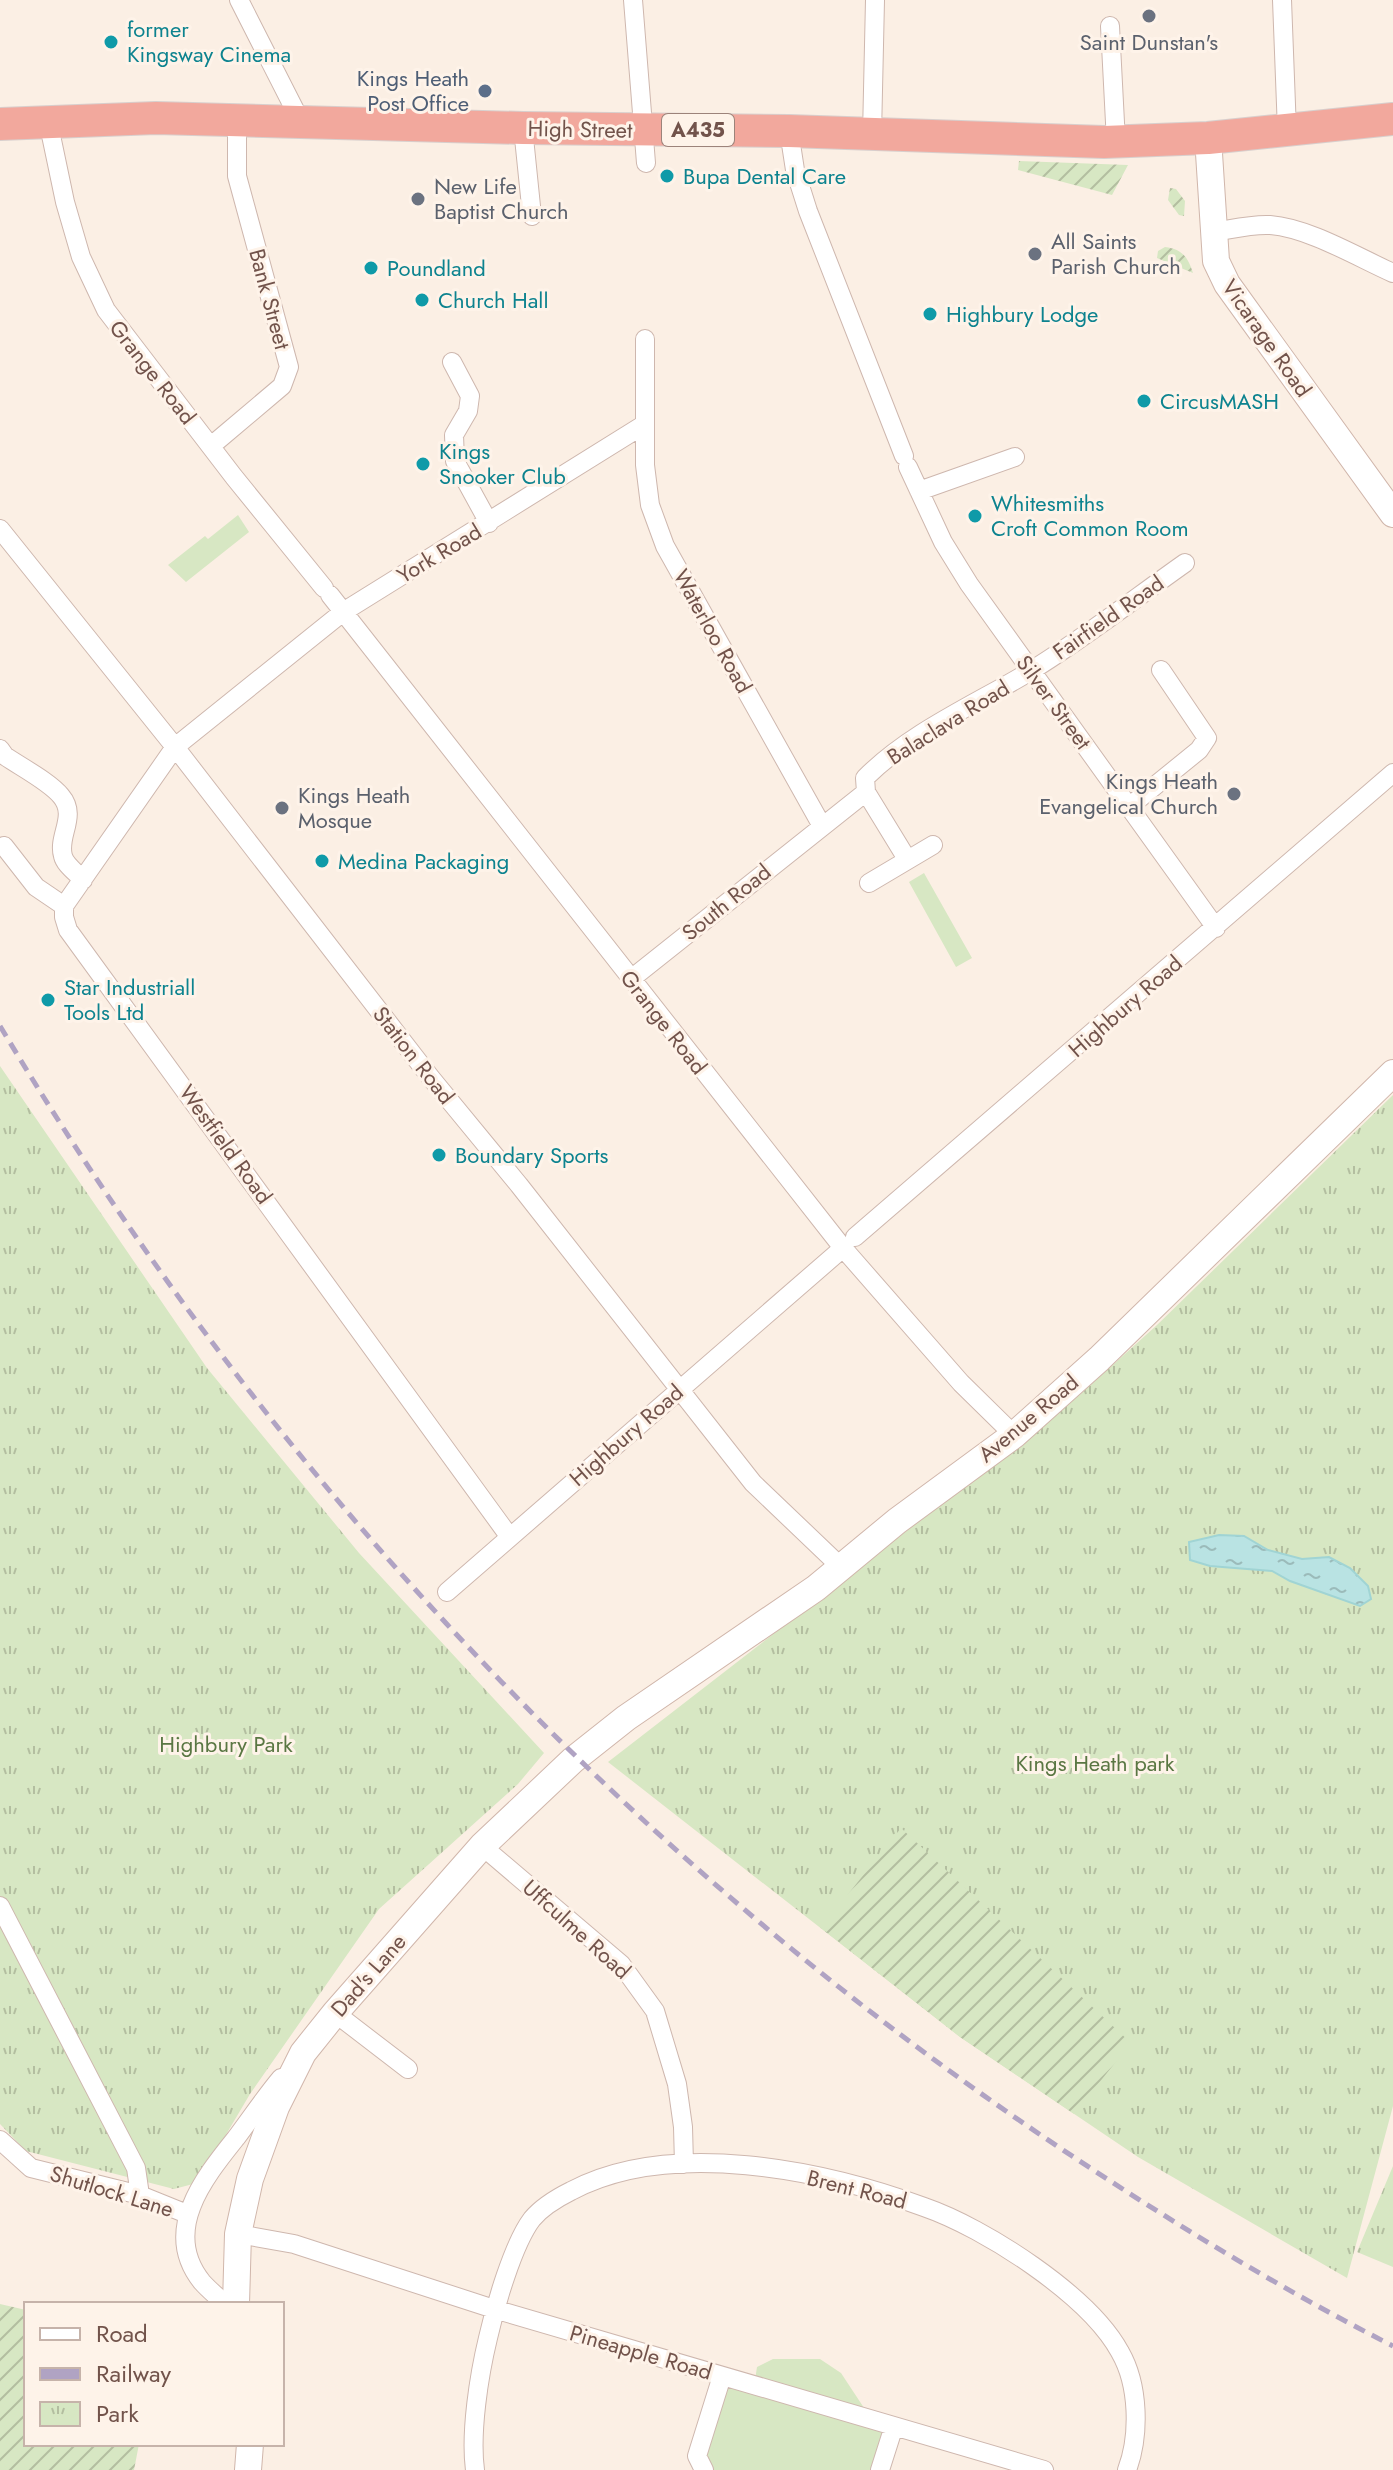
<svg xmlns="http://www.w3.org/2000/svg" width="1393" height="2470" font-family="Jost,sans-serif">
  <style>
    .grass { fill: #d7e7c3 }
    .park { fill: url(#park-tufts) }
    .garden { fill: url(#garden-furrows) }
    .water { fill: url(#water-ripples); stroke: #a0d4d4; stroke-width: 2 }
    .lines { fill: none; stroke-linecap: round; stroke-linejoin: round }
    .street-casing { stroke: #ceb7ae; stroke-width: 20 }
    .secondary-casing { stroke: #d0b6ab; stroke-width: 28 }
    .highway-casing { stroke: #d8cfcd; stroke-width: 34 }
    .street { stroke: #fff; stroke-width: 18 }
    .secondary { stroke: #fff; stroke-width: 26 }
    .highway { stroke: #f2a89d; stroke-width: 32 }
    .rail { stroke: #b0a3c3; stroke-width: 5; stroke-dasharray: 12 8; stroke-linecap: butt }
    .worship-dot { fill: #6b7280; stroke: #fef3e9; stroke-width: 3 }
    .culture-dot { fill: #0f9aa8; stroke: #fef3e9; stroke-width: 3 }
    .service-dot { fill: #5c6f8a; stroke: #fef3e9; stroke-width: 3 }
    .labels { text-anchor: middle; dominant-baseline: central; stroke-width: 6; stroke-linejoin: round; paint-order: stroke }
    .shield { fill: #fef3e9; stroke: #9c837a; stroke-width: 2 }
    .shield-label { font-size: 20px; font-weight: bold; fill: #72534b }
    .culture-label { font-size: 22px; fill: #0d838f; stroke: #fef3e9; text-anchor: start }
    .worship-label { font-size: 22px; fill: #5b616d; stroke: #fef3e9; text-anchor: start }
    .service-label { font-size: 22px; fill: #4e5e75; stroke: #fef3e9; text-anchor: end }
    .street-label { font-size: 22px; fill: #72534b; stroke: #fef3e9 }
    .park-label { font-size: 22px; fill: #5a7743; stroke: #fef3e9 }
  </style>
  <defs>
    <pattern id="park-tufts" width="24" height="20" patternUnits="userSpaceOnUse" patternTransform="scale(2)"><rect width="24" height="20" fill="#d7e7c3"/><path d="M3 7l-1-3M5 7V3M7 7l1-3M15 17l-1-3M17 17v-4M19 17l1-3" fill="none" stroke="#b3bea0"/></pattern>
    <pattern id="garden-furrows" width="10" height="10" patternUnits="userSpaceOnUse" patternTransform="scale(2)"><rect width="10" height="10" fill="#d7e7c3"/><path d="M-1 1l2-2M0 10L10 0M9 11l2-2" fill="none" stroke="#b3bea0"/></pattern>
    <pattern id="water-ripples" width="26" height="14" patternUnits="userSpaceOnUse" patternTransform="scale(2)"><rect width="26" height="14" fill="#b9e3e3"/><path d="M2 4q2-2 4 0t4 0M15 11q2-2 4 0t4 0" fill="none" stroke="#9bbbba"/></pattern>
  </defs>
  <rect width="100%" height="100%" fill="#fbefe4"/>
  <path class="grass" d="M238,515L249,532L186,582L168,565L205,536L208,539Z
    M924,873L972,958L956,967L909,882Z
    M773,2359H820L841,2373L870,2417L755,2380L757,2367Z
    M724,2380L891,2429L877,2470H707L701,2454Z"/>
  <path class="park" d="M0,1066L207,1368L359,1553L544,1753L518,1784L379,1909L250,2094L211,2160L193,2184L174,2189L26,2151L0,2124Z
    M1393,1095V2106L1347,2278L1138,2157L960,2037L608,1762L967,1484L1040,1424L1075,1399L1157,1325Z
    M1393,2166V2267L1357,2252Z"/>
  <path class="garden" d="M1019,161L1128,165L1112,195L1018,170Z
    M1170,188L1176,189L1185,201L1184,216L1179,215L1168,200Z
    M1165,247C1182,249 1188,257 1193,273L1157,258L1158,251Z
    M901,1828L1131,2043L1074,2114L960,2037L821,1928Z
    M0,2304L26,2310V2444H139L134,2470H0Z"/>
  <path class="water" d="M1219,1535L1244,1536L1268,1550L1302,1559L1329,1557L1350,1568L1368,1586L1371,1599L1360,1606L1290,1581L1272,1571L1210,1566L1190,1560L1189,1542Z"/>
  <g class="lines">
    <g class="street-casing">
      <path id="street" d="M239,0L301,122
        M633,0L646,163
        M1282,0L1287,131
        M1110,26L1116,142
        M48,121L65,202L81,257L106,310L234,477L324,588
        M523,128L532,216
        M789,131L795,170L808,211L904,456
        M872,135L875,0
        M1214,232C1233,229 1251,224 1270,225C1309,228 1357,257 1393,273
        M645,339V465L650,505L665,546L822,826
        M452,362L470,396L468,411L454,435L455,461L489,523
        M211,446L282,386L289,367L237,176V119
        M908,467L943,542L969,584L1216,928
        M919,491L1015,457
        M0,529L175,747L431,1078L519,1185L753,1483L842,1568
        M330,595L843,1248L961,1383L1014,1435
        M0,749L5,756C21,767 50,782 61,796C78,816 57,836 63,856C65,865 77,873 83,880
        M1130,806L1199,750L1207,738L1161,670
        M4,846L36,887L64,906
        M907,859L866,792L865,778C911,732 974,705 1029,672C1083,639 1134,599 1185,563
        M869,883L933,845
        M631,979L866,792
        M855,1237L1393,773
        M509,1536L68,930L64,917V906L175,747L343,612L645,424
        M447,1592L843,1248
        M482,1846L621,1964L655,2011L677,2084L683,2127L684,2164
        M0,1906L136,2168L140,2195
        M335,2013L408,2069
        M0,2140L31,2168L140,2195L187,2214
        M238,2234L294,2244L494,2309L1044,2470
        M225,2304C218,2297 209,2290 202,2282C161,2231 204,2178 236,2138C251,2118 265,2097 281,2078
        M475,2470C470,2433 479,2375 488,2338C495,2307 513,2244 532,2219C542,2207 557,2198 571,2191C670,2138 823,2170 924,2207C985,2228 1089,2295 1120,2352C1139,2385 1140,2435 1127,2470
        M704,2470L697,2456L722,2376
        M880,2470L894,2426"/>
    </g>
    <g class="secondary-casing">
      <path id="secondary" d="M1208,138L1216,261L1227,284L1393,514
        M236,2304L238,2234L250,2179L276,2107L303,2053L335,2013L482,1846L573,1760L626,1718L816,1588L897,1521L1014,1435L1099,1359L1393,1073
        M248,2470L250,2444"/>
    </g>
    <g class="highway-casing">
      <path id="highway" d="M0,124L156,118L523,128L789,131L1104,142L1208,138L1393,119"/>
    </g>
    <use href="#street" class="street"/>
    <use href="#secondary" class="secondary"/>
    <use href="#highway" class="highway"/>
    <path class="rail" d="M0,1026C268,1474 623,1855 1057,2146C1165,2218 1277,2287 1393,2346"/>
  </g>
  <g class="worship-dot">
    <circle cx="1149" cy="16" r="8"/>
    <circle cx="418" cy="199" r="8"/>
    <circle cx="1035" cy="254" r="8"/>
    <circle cx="1234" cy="794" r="8"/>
    <circle cx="282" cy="808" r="8"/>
  </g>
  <g class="culture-dot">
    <circle cx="111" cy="42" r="8"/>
    <circle cx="667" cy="176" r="8"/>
    <circle cx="371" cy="268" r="8"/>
    <circle cx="422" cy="300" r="8"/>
    <circle cx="930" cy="314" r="8"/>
    <circle cx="1144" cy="401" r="8"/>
    <circle cx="423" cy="464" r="8"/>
    <circle cx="975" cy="516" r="8"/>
    <circle cx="322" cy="861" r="8"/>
    <circle cx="48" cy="1000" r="8"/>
    <circle cx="439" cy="1155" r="8"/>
  </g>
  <circle class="service-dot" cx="485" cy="91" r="8"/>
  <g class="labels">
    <rect class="shield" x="662" y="114" width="72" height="32" rx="6"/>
    <g class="shield-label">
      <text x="698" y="130">A435</text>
    </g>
    <g class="culture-label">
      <text x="127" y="29">former<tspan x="127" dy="25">Kingsway Cinema</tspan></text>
      <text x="683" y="176">Bupa Dental Care</text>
      <text x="387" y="268">Poundland</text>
      <text x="438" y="300">Church Hall</text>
      <text x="946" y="314">Highbury Lodge</text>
      <text x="1160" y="401">CircusMASH</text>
      <text x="439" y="451">Kings<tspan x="439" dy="25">Snooker Club</tspan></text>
      <text x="991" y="503">Whitesmiths<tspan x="991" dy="25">Croft Common Room</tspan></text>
      <text x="338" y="861">Medina Packaging</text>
      <text x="64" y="987">Star Industriall<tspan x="64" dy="25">Tools Ltd</tspan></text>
      <text x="455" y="1155">Boundary Sports</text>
    </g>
    <g class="worship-label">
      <text x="1149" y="42" text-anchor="middle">Saint Dunstan's</text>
      <text x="434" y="186">New Life<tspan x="434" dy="25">Baptist Church</tspan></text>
      <text x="1051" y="241">All Saints<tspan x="1051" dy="25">Parish Church</tspan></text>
      <text x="1218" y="781" text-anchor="end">Kings Heath<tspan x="1218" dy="25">Evangelical Church</tspan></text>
      <text x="298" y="795">Kings Heath<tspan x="298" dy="25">Mosque</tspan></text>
    </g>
    <g class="service-label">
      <text x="469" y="78">Kings Heath<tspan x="469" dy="25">Post Office</tspan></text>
    </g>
    <g class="street-label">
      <text transform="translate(580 129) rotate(1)">High Street</text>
      <text transform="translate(270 299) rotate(75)">Bank Street</text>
      <text transform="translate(1267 338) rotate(55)">Vicarage Road</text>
      <text transform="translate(153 372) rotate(52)">Grange Road</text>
      <text transform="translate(439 553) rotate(-31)">York Road</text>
      <text transform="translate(1108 617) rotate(-35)">Fairfield Road</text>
      <text transform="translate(713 631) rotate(61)">Waterloo Road</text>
      <text transform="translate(1054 702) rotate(54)">Silver Street</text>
      <text transform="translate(948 722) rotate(-32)">Balaclava Road</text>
      <text transform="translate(726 902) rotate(-39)">South Road</text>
      <text transform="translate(1125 1006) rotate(-41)">Highbury Road</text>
      <text transform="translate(664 1022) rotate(52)">Grange Road</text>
      <text transform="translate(414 1055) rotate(52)">Station Road</text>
      <text transform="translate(226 1144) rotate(54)">Westfield Road</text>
      <text transform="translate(1028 1418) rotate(-40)">Avenue Road</text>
      <text transform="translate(626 1435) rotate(-41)">Highbury Road</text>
      <text transform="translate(577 1929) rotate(42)">Uffculme Road</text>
      <text transform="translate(368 1975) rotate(-49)">Dad's Lane</text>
      <text transform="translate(857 2189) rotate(14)">Brent Road</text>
      <text transform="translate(112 2191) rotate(17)">Shutlock Lane</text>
      <text transform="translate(641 2352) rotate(16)">Pineapple Road</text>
    </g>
    <g class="park-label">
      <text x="226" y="1744">Highbury Park</text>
      <text x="1095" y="1763">Kings Heath park</text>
    </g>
  </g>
  <rect x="24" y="2302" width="260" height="144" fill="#fef3e9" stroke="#c6b3aa" stroke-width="2"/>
  <rect x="40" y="2328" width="40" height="12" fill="#ffffff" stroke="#c6b3aa" stroke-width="2"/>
  <text x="96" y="2342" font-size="24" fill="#72534b">Road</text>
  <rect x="40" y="2368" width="40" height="12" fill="#b0a3c3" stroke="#c6b3aa" stroke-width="2"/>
  <text x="96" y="2382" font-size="24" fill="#72534b">Railway</text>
  <rect x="40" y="2402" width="40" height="24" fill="url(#park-tufts)" stroke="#c6b3aa" stroke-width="2"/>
  <text x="96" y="2422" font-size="24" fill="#72534b">Park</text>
</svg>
